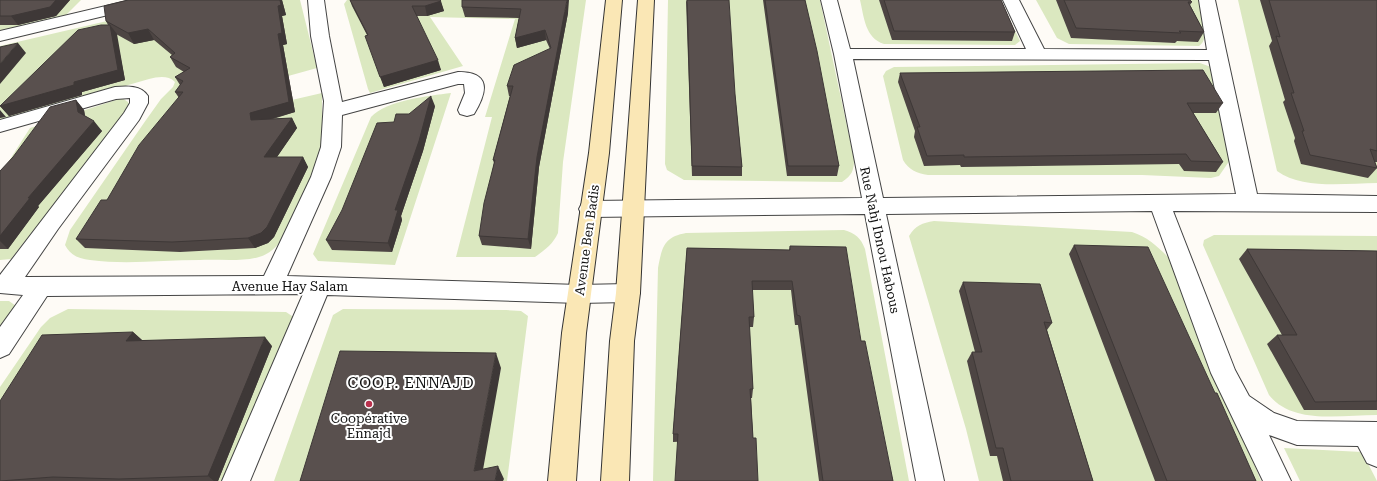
<svg xmlns="http://www.w3.org/2000/svg" width="1377" height="481" font-family="'Roboto Serif',serif">
  <style>
    .green { fill: #dbe8c0 }
    .lines { fill: none; stroke-linecap: round; stroke-linejoin: round }
    .street-casing { stroke: #444; stroke-width: 2 }
    .secondary-casing { stroke: #333; stroke-width: 2 }
    .street { fill: #fff; fill-rule: evenodd }
    .secondary { fill: #fae7b5; fill-rule: evenodd }
    .wall { fill: #4d4543 }
    .shaded-wall { fill: #3e3837 }
    .building { fill: #59504e; stroke: #3e3837 }
    .poi-dot { fill: #b9314d; stroke: #fff; stroke-width: 1.5 }
    .labels { text-anchor: middle; dominant-baseline: central; stroke-width: 4; stroke-linejoin: round; paint-order: stroke }
    .street-label { font-size: 13px; fill: #111; stroke: #fff }
    .poi-label { font-size: 13px; fill: #111; stroke: #fff }
    .quarter-label { font-size: 15px; letter-spacing: 1px; fill: #111; stroke: #fff }
  </style>
  <rect width="100%" height="100%" fill="#fefbf6"/>
  <path class="green" d="M17,0H81L64,17L0,33V16Z
    M197,0H300L317,68L245,88L244,111L322,93V152L286,234C279,244 271,254 259,257C241,262 219,259 200,260C164,260 126,265 90,260C79,259 70,255 65,245L70,230L146,120L161,99L173,87L175,82C168,75 158,77 149,79L0,122V46Z
    M347,0H586L563,162L558,233C553,244 545,250 535,257H456L492,117H485L515,19L430,17L463,66L370,93L368,89L344,4Z
    M668,0H820L854,159C854,171 852,175 842,182L684,180L667,170L665,164Z
    M860,0H1000L1020,41L1015,45L884,44C865,38 864,17 860,0Z
    M1036,0H1200C1202,12 1211,38 1199,46L1069,44L1057,38Z
    M1238,0H1377V183C1347,183 1303,190 1277,171Z
    M1200,63L1211,67L1230,160L1219,176L1211,178L1142,175H928C916,173 909,170 903,160L883,76L886,71L894,67Z
    M451,93L395,265L318,261L313,254L371,117C387,100 428,96 451,93Z
    M122,98L128,102L129,105L122,118L11,259L0,260V175L30,128Z
    M934,221L1132,232C1148,237 1158,247 1170,259L1261,481H979L966,429L909,236C916,225 922,223 934,221Z
    M844,230C855,233 861,238 865,249L909,481H653L658,268C662,247 664,237 686,233Z
    M1214,235L1377,236V415C1342,415 1293,425 1269,395L1203,245L1204,240Z
    M0,301H9L16,306L0,329Z
    M68,309L286,312L292,316L295,321L231,481H0V387L41,327L50,318Z
    M343,309L506,310L521,311L528,316L507,481H274L333,315Z
    M1284,448L1362,452L1377,481H1300Z"/>
  <g class="lines">
    <g class="street-casing">
      <path id="street" d="M131,0H160L158,3L0,41V31Z
        M308,0H324L329,36L342,102L458,72C491,72 488,91 474,114L467,116L460,114L458,110L465,93L464,84H458L342,115L341,147L331,177L287,276L579,285L628,284L636,286L640,293L636,300L628,302L579,303L327,295L250,481H222L303,294L47,296L9,354L0,358V327L23,295L0,293V275L124,113L130,103V98L116,99L0,132V120L115,87C127,86 141,85 148,96V103L139,120L58,229L25,277L264,276L311,177L321,147L324,101L311,36Z
        M821,0H837L850,49H1026L1003,0H1019L1044,49L1207,50L1199,0H1215L1257,194L1377,196V212L1173,211L1235,370L1249,396L1274,413L1297,421L1377,422V467L1367,463L1358,446L1297,445L1269,435L1291,481H1263L1211,373L1152,211L886,214L944,481H916L865,214L590,217L582,215L579,209L582,203L590,201L862,198L834,54ZM853,59L1209,60L1236,194L883,198Z"/>
    </g>
    <g class="secondary-casing">
      <path id="secondary" d="M606,0H622L609,153L586,333L576,481H548L562,333L589,153Z
        M638,0H654L640,293L634,341L629,481H601L610,341L616,293Z"/>
    </g>
    <use href="#street" class="street"/>
    <use href="#secondary" class="secondary"/>
  </g>
  <path class="wall" d="M0,0H70L56,16L18,25H0Z
    M128,0H282L286,15L282,16L287,44L283,45L295,112L273,119L292,118L297,128L277,157H303L308,167L274,237L268,243L255,248L180,252L85,248L76,239L107,200L179,98L175,92L180,85L175,77L184,72L176,67L170,57L172,55L154,40L134,44L116,34L125,80L82,92V95L9,116L0,106L108,25L106,21Z
    M350,0H440L444,11L427,16H416L441,70L384,87L367,35L352,6Z
    M462,0L568,13L539,167L531,249L482,245L479,236L494,163L493,160L510,96H509L507,86L550,49L546,40L517,48L515,38L519,18L465,17L462,7Z
    M686,0L735,94L742,167V176H692Z
    M763,0H805L839,166L837,176H787Z
    M879,0H1001L1015,32L1012,41L892,40Z
    M1056,0H1190L1192,2L1190,5L1204,32L1198,42L1177,41L1175,43L1071,38Z
    M1260,0H1377V162H1375L1377,168L1368,178L1301,164L1294,141L1295,138L1283,102L1285,100L1269,46L1272,41Z
    M900,73L1223,103L1216,113H1193L1223,162L1216,172L1184,171L1179,164L961,167L960,165L924,166L914,137L915,131L898,82Z
    M76,100L84,110L85,116L102,131L38,206L39,207L8,249H0V171Z
    M435,106L423,151L401,216L402,220L392,252L332,250L326,240L394,122L409,114Z
    M1074,245L1215,393L1256,481H1155L1069,254Z
    M790,246L861,341L893,481H819L798,325H795L791,290H752L754,317L753,327H749L753,389L752,398H751L753,438L673,442V434L687,248L789,250Z
    M1247,249L1377,251V410H1304L1267,344L1277,335H1282L1239,259Z
    M963,282L1052,323L1047,330L1093,481H1003L997,456H990L967,361L972,352H975L959,291Z
    M133,332L142,340L272,346L218,481H0Z"/>
  <path class="shaded-wall" d="M56,0H70L56,16L18,25L11,16Z
    M280,0H282L286,15L282,16L287,44L283,45L295,112L256,123L251,120L250,113L278,34V6Z
    M567,0H569L568,13L539,167L531,249L528,239L537,157Z
    M441,1L444,11L427,16L425,6Z
    M110,25L117,34L125,80L82,92V95L9,116L0,106Z
    M148,29L154,40L134,44L128,33Z
    M545,30L546,40L517,48L515,38Z
    M18,43L26,53L0,84V64Z
    M438,60L441,70L384,87L380,77Z
    M431,96L435,106L423,151L401,216L402,220L392,252L388,243L395,210Z
    M76,100L84,110L86,122L78,112Z
    M0,110L6,117L0,118Z
    M292,118L297,128L270,167L264,157Z
    M94,121L102,131L38,206L39,207L8,249L0,241V236L28,198Z
    M303,157L308,167L274,237L268,243L255,248L248,238Z
    M133,332L143,341H126Z
    M265,337L272,346L218,481H214L208,476Z
    M496,353L501,368L481,481L474,471Z
    M498,466L504,479L503,481H495Z"/>
  <path class="building" d="M0,0H56L50,7L11,16H0Z
    M128,0H280L281,5L278,6L282,33L278,34L289,102L250,113L251,120L292,118L264,157H303L267,227L261,233L248,238L172,242L76,239L101,200H107L139,145L183,92H175L183,81L175,77L190,68L170,57L175,53L148,29L128,33L106,21L104,6Z
    M350,0H440L441,1L425,6H412L438,60L380,77L365,36L368,35Z
    M462,0H567L537,157L528,239L479,236L484,203L495,160H493L513,86H507L514,65L551,48L545,30L515,38L521,9L462,7Z
    M687,0H729L735,94L742,167L692,166Z
    M765,0H805L817,51L839,166H788Z
    M884,0H1001L1015,32L894,31Z
    M1064,0H1190L1192,2H1188L1204,32L1179,31L1181,33L1076,28Z
    M1269,0H1377V151L1370,149L1377,168L1310,155L1302,131H1304L1291,93H1294L1276,36L1280,37Z
    M101,25H110L118,70L74,82V85L0,106L78,30Z
    M18,43L0,64V47Z
    M1203,70L1223,103H1187L1223,162L1191,161L1186,154L964,157V155L927,156L917,127H920L900,73Z
    M431,96L419,141L395,210H398L388,243L326,240L342,210L377,123L394,122L396,114H409Z
    M76,100L78,112L94,121L28,198H30L0,236V171L13,157L50,107Z
    M1074,245L1148,247L1215,393H1217L1256,481H1167Z
    M790,246L846,247L861,341H865L893,481H823L800,316L797,315L792,281H752L754,317H749L753,389H750L753,438H756L758,481H675L678,434H673L687,248L790,250Z
    M1247,249L1377,251V401L1315,402L1277,335H1297Z
    M963,282L1040,284L1052,323L1044,322L1093,481H1011L1003,448H996L972,352H982Z
    M133,332L126,341L265,337L208,476L119,479L53,477L0,481V401L42,335Z
    M340,351L496,353L474,471L498,466L495,481H300Z"/>
  <circle class="poi-dot" cx="369" cy="404" r="4"/>
  <g class="labels">
    <g class="street-label">
      <text transform="translate(587 240) rotate(-82)">Avenue Ben Badis</text>
      <text transform="translate(880 240) rotate(78)">Rue Nahj Ibnou Habous</text>
      <text x="290" y="286">Avenue Hay Salam</text>
    </g>
    <g class="poi-label">
      <text x="369" y="418">Coopérative<tspan x="369" dy="15">Ennajd</tspan></text>
    </g>
    <g class="quarter-label">
      <text x="411" y="383">COOP. ENNAJD</text>
    </g>
  </g>
</svg>
